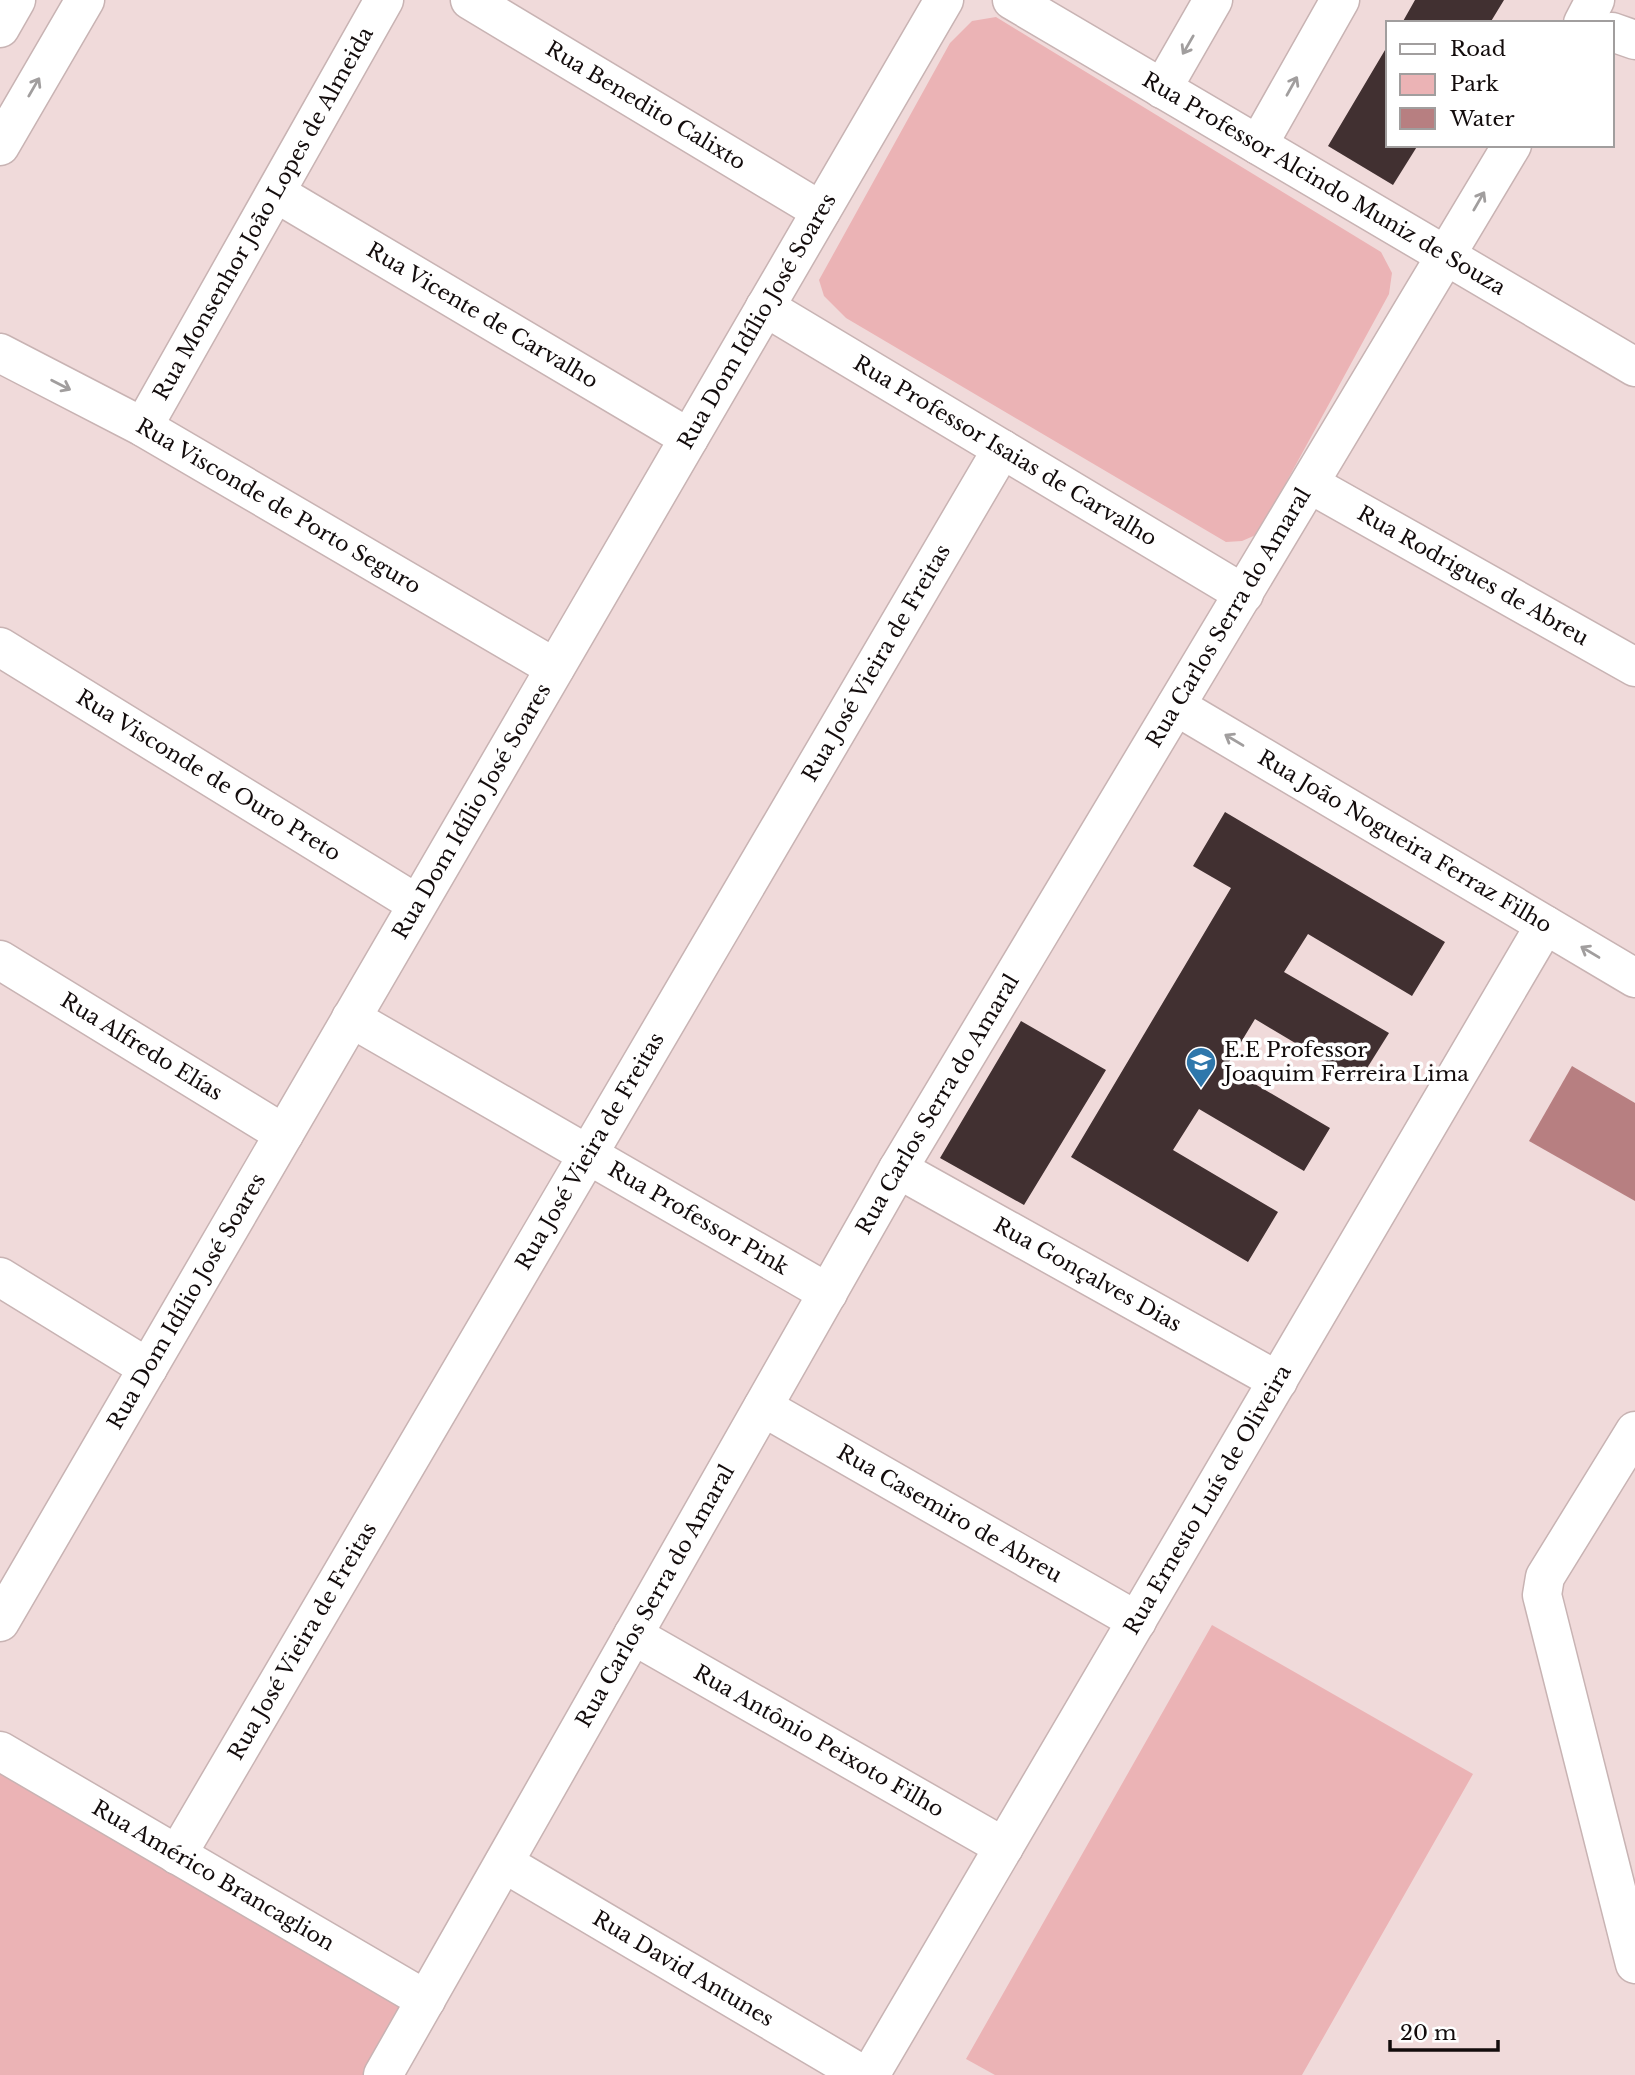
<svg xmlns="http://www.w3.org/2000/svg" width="1635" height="2075" font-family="'Libre Baskerville',serif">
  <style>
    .green { fill: #ebb3b5 }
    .water { fill: #b77f81 }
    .building { fill: #413031 }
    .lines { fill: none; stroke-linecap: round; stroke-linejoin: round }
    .minor-casing { stroke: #c8b3b3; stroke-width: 41 }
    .minor { stroke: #fff; stroke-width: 38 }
    .oneway { stroke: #a19e9e }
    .labels { text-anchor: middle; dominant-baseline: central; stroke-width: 7; stroke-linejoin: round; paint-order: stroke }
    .street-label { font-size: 21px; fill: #130c0c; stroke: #fff }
    .poi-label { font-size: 21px; fill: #130c0c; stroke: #fff; text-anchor: start }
  </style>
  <rect width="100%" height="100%" fill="#f0dada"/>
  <path class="green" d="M996,17L1381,252L1392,273L1389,294L1258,534L1242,541L1226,542L846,318L824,296L819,280L950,43L972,21Z
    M1212,1625L1473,1774L1302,2075H995L966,2059Z
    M0,1774L405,2007L366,2075H0Z"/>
  <path class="water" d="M1572,1066L1635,1103V1201L1529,1141Z"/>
  <path class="building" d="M1415,0H1504L1490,23H1402Z
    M1388,45V145H1418L1393,185L1328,146Z
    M1225,812L1445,942L1412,996L1308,934L1284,972L1389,1033L1359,1081L1255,1019L1226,1067L1330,1128L1304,1171L1199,1109L1173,1150L1278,1212L1248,1262L1071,1157L1231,888L1193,866Z
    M1021,1021L1106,1070L1024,1205L940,1158Z"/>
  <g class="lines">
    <g class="minor-casing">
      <g id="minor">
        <path id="s1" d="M470,0L821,211"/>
        <path id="s2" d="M1012,0L1635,367"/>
        <path d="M1583,23L1595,0"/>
        <path d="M0,28L16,0"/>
        <path d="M1612,32L1635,40"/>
        <path d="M1162,89L1213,0"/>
        <path d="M1258,145L1340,0"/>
        <path d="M0,146L85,0"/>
        <path id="s3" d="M276,193L689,438"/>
        <path id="s4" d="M765,307L1244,594"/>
        <path id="s5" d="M0,353L143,427L555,668"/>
        <path id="s6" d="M143,427L384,0"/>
        <path id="s7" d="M1310,484L1635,667"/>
        <path id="s8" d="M0,647L417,904"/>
        <path id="s9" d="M1176,706L1635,978"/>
        <path id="s10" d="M0,960L284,1134"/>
        <path id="s11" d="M351,1018L828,1293"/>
        <path id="s12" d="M898,1169L1278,1381"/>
        <path d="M0,1277L148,1368"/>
        <path id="s13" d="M763,1407L1137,1621"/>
        <path d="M1635,1431L1545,1577L1542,1595L1635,1964"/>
        <path id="s14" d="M0,1622L944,0"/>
        <path id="s15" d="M633,1635L1004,1847"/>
        <path id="s16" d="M0,1751L426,2000"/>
        <path id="s17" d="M177,1855L1002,449"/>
        <path id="s18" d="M504,1863L863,2075"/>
        <path id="s19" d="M383,2075L898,1169L1512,145"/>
        <path id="s20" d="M870,2075L1545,925"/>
      </g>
    </g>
    <use href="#minor" class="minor"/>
  </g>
  <defs><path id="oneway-shaft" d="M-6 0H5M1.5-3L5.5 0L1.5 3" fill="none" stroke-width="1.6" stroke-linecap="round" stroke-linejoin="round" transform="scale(1.75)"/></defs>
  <g class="oneway">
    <use href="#oneway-shaft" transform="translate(1188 45) rotate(120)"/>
    <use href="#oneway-shaft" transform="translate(1292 86) rotate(-61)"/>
    <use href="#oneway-shaft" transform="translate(34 87) rotate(-60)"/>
    <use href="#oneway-shaft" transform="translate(1479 201) rotate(-60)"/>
    <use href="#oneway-shaft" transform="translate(61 385) rotate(27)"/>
    <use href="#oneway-shaft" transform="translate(1234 740) rotate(-149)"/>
    <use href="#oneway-shaft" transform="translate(1590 952) rotate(-149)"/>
  </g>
  <defs>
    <g id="school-pin" transform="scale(1.575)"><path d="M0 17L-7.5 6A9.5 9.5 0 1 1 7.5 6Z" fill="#2e77ab" stroke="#fff"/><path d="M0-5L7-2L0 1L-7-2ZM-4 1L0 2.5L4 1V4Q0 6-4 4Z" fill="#fff"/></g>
  </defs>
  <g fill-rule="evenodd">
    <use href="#school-pin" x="1201" y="1062"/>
  </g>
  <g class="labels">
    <g class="street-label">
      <text stroke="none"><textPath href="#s1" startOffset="205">Rua Benedito Calixto</textPath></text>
      <text stroke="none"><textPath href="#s2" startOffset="362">Rua Professor Alcindo Muniz de Souza</textPath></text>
      <text stroke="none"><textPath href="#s6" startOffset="245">Rua Monsenhor João Lopes de Almeida</textPath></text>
      <text stroke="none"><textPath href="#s3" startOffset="240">Rua Vicente de Carvalho</textPath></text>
      <text stroke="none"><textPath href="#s14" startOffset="1505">Rua Dom Idílio José Soares</textPath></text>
      <text stroke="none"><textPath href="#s4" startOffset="280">Rua Professor Isaias de Carvalho</textPath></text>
      <text stroke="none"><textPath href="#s5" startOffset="318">Rua Visconde de Porto Seguro</textPath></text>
      <text stroke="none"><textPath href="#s7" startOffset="187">Rua Rodrigues de Abreu</textPath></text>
      <text stroke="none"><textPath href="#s19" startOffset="1685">Rua Carlos Serra do Amaral</textPath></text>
      <text stroke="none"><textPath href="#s17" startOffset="1382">Rua José Vieira de Freitas</textPath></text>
      <text stroke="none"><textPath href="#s8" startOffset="245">Rua Visconde de Ouro Preto</textPath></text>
      <text stroke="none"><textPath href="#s14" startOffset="938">Rua Dom Idílio José Soares</textPath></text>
      <text stroke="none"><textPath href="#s9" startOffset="266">Rua João Nogueira Ferraz Filho</textPath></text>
      <text stroke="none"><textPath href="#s10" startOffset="166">Rua Alfredo Elías</textPath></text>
      <text stroke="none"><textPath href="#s19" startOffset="1118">Rua Carlos Serra do Amaral</textPath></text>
      <text stroke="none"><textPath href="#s17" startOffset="816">Rua José Vieira de Freitas</textPath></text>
      <text stroke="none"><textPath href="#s11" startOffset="401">Rua Professor Pink</textPath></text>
      <text stroke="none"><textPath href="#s12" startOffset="217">Rua Gonçalves Dias</textPath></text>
      <text stroke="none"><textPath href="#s14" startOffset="371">Rua Dom Idílio José Soares</textPath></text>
      <text stroke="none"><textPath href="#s20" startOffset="667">Rua Ernesto Luís de Oliveira</textPath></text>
      <text stroke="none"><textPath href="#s13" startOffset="215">Rua Casemiro de Abreu</textPath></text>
      <text stroke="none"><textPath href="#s19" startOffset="551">Rua Carlos Serra do Amaral</textPath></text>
      <text stroke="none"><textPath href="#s17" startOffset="248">Rua José Vieira de Freitas</textPath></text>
      <text stroke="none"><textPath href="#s15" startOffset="214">Rua Antônio Peixoto Filho</textPath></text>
      <text stroke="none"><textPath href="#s16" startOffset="247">Rua Américo Brancaglion</textPath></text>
      <text stroke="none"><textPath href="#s18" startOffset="208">Rua David Antunes</textPath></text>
    </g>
    <g class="poi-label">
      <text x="1224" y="1050">E.E Professor<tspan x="1224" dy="24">Joaquim Ferreira Lima</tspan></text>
    </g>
  </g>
  <rect x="1386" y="21" width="228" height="126" fill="#ffffff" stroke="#a19e9e" stroke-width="2"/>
  <rect x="1400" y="44" width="35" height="10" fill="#ffffff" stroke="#a19e9e" stroke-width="2"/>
  <text x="1450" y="56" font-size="21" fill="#130c0c">Road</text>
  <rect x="1400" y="74" width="35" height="21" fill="#ebb3b5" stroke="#a19e9e" stroke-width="2"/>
  <text x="1450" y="91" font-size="21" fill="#130c0c">Park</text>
  <rect x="1400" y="108" width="35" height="21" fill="#b77f81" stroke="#a19e9e" stroke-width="2"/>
  <text x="1450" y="126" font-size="21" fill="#130c0c">Water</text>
  <path d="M1390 2040v10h108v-10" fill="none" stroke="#130c0c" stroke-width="3.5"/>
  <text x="1400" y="2040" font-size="21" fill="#130c0c" stroke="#ffffff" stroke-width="5" paint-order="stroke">20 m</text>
</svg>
